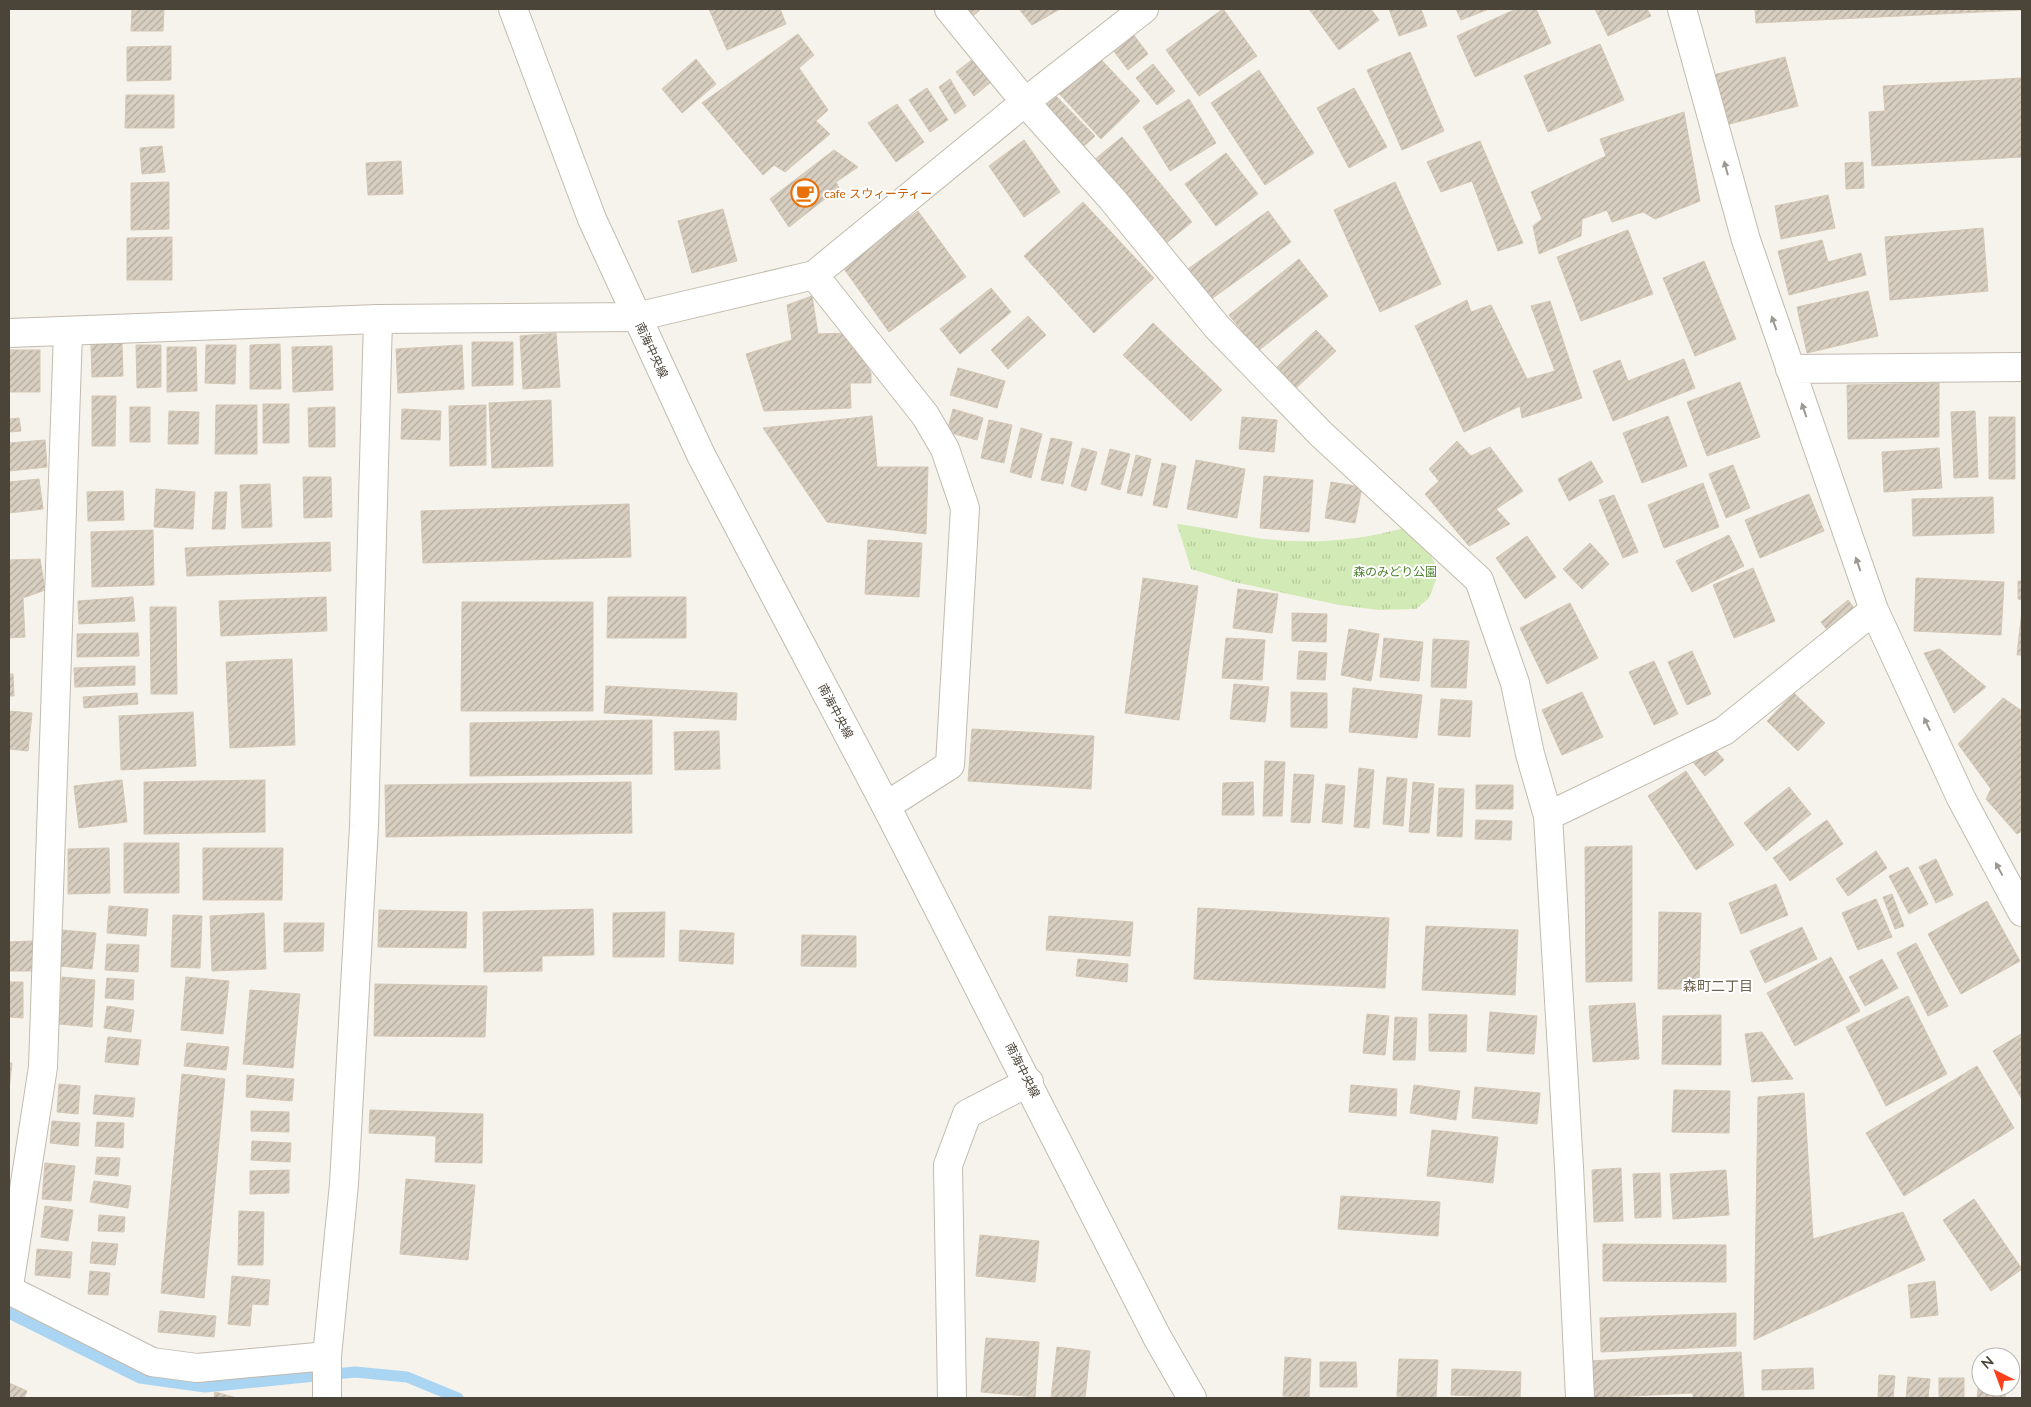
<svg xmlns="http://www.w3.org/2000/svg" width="2031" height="1407" font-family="Lato,'Noto Sans JP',sans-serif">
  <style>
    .grass { fill: url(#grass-tufts) }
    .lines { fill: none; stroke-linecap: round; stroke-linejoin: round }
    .stream { stroke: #a9d4f2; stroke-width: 11 }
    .building { fill: url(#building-hatch); stroke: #d3c7b4 }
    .minor-casing { stroke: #c2bbae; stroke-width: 30 }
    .tertiary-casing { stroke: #c2bbae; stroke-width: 30 }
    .minor { stroke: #fff; stroke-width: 28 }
    .tertiary { stroke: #fff; stroke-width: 28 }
    .oneway { fill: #9c9892 }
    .labels { text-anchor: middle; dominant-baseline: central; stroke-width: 4; stroke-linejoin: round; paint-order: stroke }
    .food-label { font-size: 12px; fill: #c56008; stroke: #fff; text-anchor: start }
    .street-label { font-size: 12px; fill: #4b4439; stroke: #fff }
    .park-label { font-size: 12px; fill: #4a7f2a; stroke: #fff }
    .neighbourhood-label { font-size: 14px; fill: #6e6250; stroke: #fff }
  </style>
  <defs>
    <pattern id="grass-tufts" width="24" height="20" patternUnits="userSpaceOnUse" patternTransform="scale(1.25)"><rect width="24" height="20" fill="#d2eab5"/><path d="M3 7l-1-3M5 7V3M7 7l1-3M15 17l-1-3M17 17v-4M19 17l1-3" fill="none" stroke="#b6ca9c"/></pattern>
    <pattern id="building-hatch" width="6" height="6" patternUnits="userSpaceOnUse" patternTransform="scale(1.25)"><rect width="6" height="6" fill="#d8cfc1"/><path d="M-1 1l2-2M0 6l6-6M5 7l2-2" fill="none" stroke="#b1aa9e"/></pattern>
  </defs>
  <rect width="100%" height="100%" fill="#f6f3ec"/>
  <path class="grass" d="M1177,524C1204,527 1230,534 1257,538C1309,545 1358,541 1408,527L1426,544L1437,569L1436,580L1429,598L1416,609L1379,610L1339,605L1234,582L1191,569Z"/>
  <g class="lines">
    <path class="stream" d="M9,1313L140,1378L205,1387L355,1372L407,1377L458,1398"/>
  </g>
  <path class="building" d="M132,9H164L163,31H131Z
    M709,9H780L786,24L727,50Z
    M966,9H981L973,16Z
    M1019,9H1060L1032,25Z
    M1223,9L1257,56L1199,96L1166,50Z
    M1309,9H1371L1379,20L1339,50Z
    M1389,9H1421L1427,26L1399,36Z
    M1456,9H1489L1461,20Z
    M1516,9H1536L1551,43L1475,77L1457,36Z
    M1595,9H1647L1651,16L1608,36Z
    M1755,9H2022V10L1756,23Z
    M1130,30L1148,54L1128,70L1110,46Z
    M798,34L814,55L799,68L828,110L816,121L830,134L785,172L774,165L763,175L702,103Z
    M1600,44L1624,100L1548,132L1524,76Z
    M171,46V80L127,81V47Z
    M1093,51L1140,101L1101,139L1054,88Z
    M1410,52L1444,131L1402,150L1367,70Z
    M1785,57L1798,106L1726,125L1713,75Z
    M696,59L716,84L682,113L662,89Z
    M973,59L991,82L974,96L956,72Z
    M1153,64L1175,91L1157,105L1136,78Z
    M1259,70L1314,153L1265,185L1211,103Z
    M2022,78V157L1872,166L1869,112L1885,111L1883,86Z
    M950,79L966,106L955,114L939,87Z
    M927,88L948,120L930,132L909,100Z
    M1354,88L1387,147L1349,168L1317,108Z
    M1053,93L1095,136L1081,149L1039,106Z
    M126,95H174V128H125Z
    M1189,99L1216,143L1170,171L1143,127Z
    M897,104L924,142L896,162L868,123Z
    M1684,112L1700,201L1655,219L1643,212L1612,222L1607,210L1582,219L1581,236L1539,254L1533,226L1542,219L1531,192L1606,156L1600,139Z
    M1122,137L1192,222L1164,245L1094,160Z
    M1024,140L1060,192L1024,217L989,166Z
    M1480,141L1523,243L1498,251L1472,181L1441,192L1427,162Z
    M162,146L165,172L142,174L140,148Z
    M834,150L858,167L836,182L839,188L789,227L770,199Z
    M1226,153L1258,194L1216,226L1185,184Z
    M401,161L403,194L368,195L366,163Z
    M1863,162L1864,188L1846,189L1845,163Z
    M169,182V229L131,230V183Z
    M1395,182L1441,284L1380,312L1334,210Z
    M1828,195L1835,228L1781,239L1775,206Z
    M1083,202L1154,278L1094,333L1024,256Z
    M723,209L737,261L692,273L678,221Z
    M918,211L966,277L889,332L842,266Z
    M1268,211L1291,242L1210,300L1188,269Z
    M1983,228L1988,291L1890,300L1885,237Z
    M1628,230L1653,294L1581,321L1557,257Z
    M172,237V280H127V238Z
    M1822,240L1828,262L1861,253L1866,275L1789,295L1778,251Z
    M1299,259L1328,296L1258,351L1229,315Z
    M1704,261L1736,339L1695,356L1663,278Z
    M991,288L1011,312L960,354L940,329Z
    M1868,291L1878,336L1807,353L1797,307Z
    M812,296L818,334L847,333L871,373V383H850L851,408L764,411L746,354L792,340L787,305Z
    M1467,300L1471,312L1491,305L1527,379L1555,371L1531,306L1550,301L1582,398L1522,418L1520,406L1464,432L1415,326Z
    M1028,316L1046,335L1008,369L991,350Z
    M1153,323L1222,390L1191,421L1123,355Z
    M1316,330L1336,351L1296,388L1277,367Z
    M556,333L560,387L523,389L520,336Z
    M122,342L123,376L92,377L91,344Z
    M472,342H513V385L472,386Z
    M280,344L281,389H250V345Z
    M136,345H161V387L137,388Z
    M206,345H236L235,384L205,383Z
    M462,345L464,389L398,393L396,349Z
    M332,346L333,390L293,392L292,347Z
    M167,347H196L197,391L167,392Z
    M9,350H40V392H9Z
    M1684,359L1695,388L1613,421L1593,371L1620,360L1628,381Z
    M958,368L1005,381L997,408L950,395Z
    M1740,382L1760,437L1707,456L1687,402Z
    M1939,383V437L1848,439L1847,385Z
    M92,396H116L115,446H92Z
    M551,400L553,466L492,468L489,403Z
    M263,404H289V443H263Z
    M216,405H257V454H215Z
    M486,405V465L450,466L449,406Z
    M130,407H150V442H130Z
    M335,407V447H309L308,408Z
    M402,409L441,411L440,440L401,439Z
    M953,409L983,418L977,440L947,432Z
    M169,411L199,412L198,444H168Z
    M1975,411L1978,477L1954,478L1951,412Z
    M872,416L877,467H928L926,534L827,522L763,428Z
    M1668,416L1687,466L1642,483L1623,433Z
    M1242,417L1277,420L1274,452L1239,449Z
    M1989,417H2015V479H1989Z
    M19,418L21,431L9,432V419Z
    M989,420L1012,425L1004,463L981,458Z
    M1021,428L1042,434L1031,478L1010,472Z
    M1051,438L1072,442L1063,484L1041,480Z
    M45,440L47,467L9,471V443Z
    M1457,441L1471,456L1490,447L1523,491L1496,509L1510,524L1469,546L1425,494L1439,481L1429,469Z
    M1082,448L1097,452L1086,491L1071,486Z
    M1939,448L1942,488L1884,492L1882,452Z
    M1110,449L1130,454L1120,490L1101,484Z
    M1136,455L1151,459L1142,496L1127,493Z
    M1196,460L1245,469L1237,518L1187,509Z
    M1591,461L1603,482L1569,501L1558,479Z
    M1162,463L1176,466L1167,508L1153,505Z
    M1733,465L1750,508L1726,518L1709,474Z
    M1264,476L1313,480L1309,532L1260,528Z
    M303,477H331L332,517L304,518Z
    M39,479L43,509L9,513V482Z
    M1331,482L1362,487L1355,523L1325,518Z
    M1703,483L1719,527L1664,548L1648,505Z
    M270,484L272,527L242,528L240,485Z
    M156,489L195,492L193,529L154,527Z
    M123,491L124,520L88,521L87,492Z
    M215,492H227L225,529H212Z
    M1809,494L1824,531L1760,558L1745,520Z
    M1614,495L1638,552L1623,558L1599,500Z
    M1993,497L1994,533L1913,536L1912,499Z
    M629,504L631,557L423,563L421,511Z
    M153,530L154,585L92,587L91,532Z
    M1729,535L1744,566L1692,592L1676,561Z
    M1527,536L1556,577L1525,599L1496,558Z
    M868,540L922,543L919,597L865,594Z
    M330,542L331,571L187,576L185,548Z
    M1590,543L1609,564L1582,589L1563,569Z
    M40,559L45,590L23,598L25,637L9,638V560Z
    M1753,568L1775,621L1734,638L1713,585Z
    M1143,578L1198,586L1179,720L1125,713Z
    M1916,578L2004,582L2001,635L1914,631Z
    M2018,581H2022V600L2018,599Z
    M1238,589L1278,594L1272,633L1233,628Z
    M133,597L135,621L79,624L78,601Z
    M326,597L327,631L221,636L219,601Z
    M608,597H686V638H607Z
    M1848,600L1858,613L1831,635L1821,622Z
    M462,602H593V711H461Z
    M1570,603L1598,658L1547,684L1520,628Z
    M150,607H176L177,694H151Z
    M2022,610V655H2017Z
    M1292,613L1327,614L1326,642L1292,641Z
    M1349,629L1379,634L1371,681L1341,675Z
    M138,633L139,656L77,657V634Z
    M1226,638L1265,640L1262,680L1222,678Z
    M1384,638L1423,642L1419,681L1380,677Z
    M1433,639L1469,641L1466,688L1431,687Z
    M1940,649L1986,687L1954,713L1924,653Z
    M1299,651L1327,653L1325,680L1297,679Z
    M1692,651L1711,694L1687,705L1668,662Z
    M292,659L295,745L230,748L226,662Z
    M1654,661L1678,714L1654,725L1629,672Z
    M135,666V685L75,687L74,668Z
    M9,674H13L14,696H9Z
    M1234,684L1269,687L1265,722L1230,719Z
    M606,686L737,693L736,720L604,713Z
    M1353,688L1422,695L1417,738L1349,732Z
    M1291,692L1327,693V728L1291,727Z
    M1582,692L1603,737L1562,755L1542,710Z
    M137,693L138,704L84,708L83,697Z
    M1794,693L1825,723L1798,751L1767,721Z
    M2003,698L2022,711V831L2017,834L1986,799L1991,789L1958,744Z
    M1441,699L1472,701L1470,737L1438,735Z
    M9,711L32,713L28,751L9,749Z
    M193,712L196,766L121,770L119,716Z
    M652,720V774L470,776V723Z
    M972,729L1094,736L1091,789L968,781Z
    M719,731L720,769L675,770L674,732Z
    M1711,745L1724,760L1705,776L1692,761Z
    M1265,761L1285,762L1282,816H1263Z
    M1359,768L1374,770L1369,828L1354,827Z
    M1686,771L1734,845L1696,870L1648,796Z
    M1294,774L1314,775L1310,823L1291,822Z
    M1387,777L1407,779L1403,826L1383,824Z
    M122,780L127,822L79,828L74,786Z
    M265,780V832L144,834V782Z
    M631,782L632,833L386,837L385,785Z
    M1253,782L1254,815H1222L1223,783Z
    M1413,782L1434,784L1429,833L1409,832Z
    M1326,784L1345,786L1342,824L1322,822Z
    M1476,785H1513V809H1476Z
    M1789,787L1811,814L1766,851L1744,823Z
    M1439,788L1464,789L1462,837L1437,836Z
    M1476,820L1512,821L1511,840L1475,839Z
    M1827,820L1843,844L1790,881L1773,858Z
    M124,843H179V893H124Z
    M1632,846V981L1586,982L1585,847Z
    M109,848L110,893L68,894V849Z
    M203,848H283L282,900H203Z
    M1876,851L1887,868L1848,896L1836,879Z
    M1936,859L1953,895L1936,903L1919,867Z
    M1908,867L1928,904L1909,914L1889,876Z
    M1776,884L1788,915L1741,934L1729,903Z
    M1892,894L1904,926L1895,929L1883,897Z
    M1876,899L1892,937L1858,950L1842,913Z
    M1987,901L2020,961L1961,994L1928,934Z
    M109,906L148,909L146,936L107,933Z
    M1198,908L1389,918L1385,988L1194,979Z
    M593,909L594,955L542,956V971L484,972L483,912Z
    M379,910L467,912L466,948L378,947Z
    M665,912L664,957H613V913Z
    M1659,912L1701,913L1699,989H1658Z
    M264,913L266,969L212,971L210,916Z
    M173,915L202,916L200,968L171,967Z
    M1049,916L1133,922L1130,956L1046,950Z
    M284,923H324L323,951L284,952Z
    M1426,926L1518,930L1515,995L1422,990Z
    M1802,927L1817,959L1765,983L1750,951Z
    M62,930L96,933L92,969L59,966Z
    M680,930L734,933L733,964L679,961Z
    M802,935L856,936V967L801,966Z
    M33,941V971H9V942Z
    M1916,943L1948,1006L1928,1016L1897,953Z
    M107,944L139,945L138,972L105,970Z
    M1831,957L1860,1011L1795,1046L1767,993Z
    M1078,959L1128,964L1127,982L1076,976Z
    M1882,959L1898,988L1865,1006L1849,977Z
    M62,977L95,980L92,1027L59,1024Z
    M186,977L229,981L223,1034L181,1030Z
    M107,978L134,980L133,1000L105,998Z
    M9,982H23V1018L9,1017Z
    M375,984L487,986L485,1037L374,1036Z
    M250,990L300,994L293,1068L243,1064Z
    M1908,996L1947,1074L1886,1106L1846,1027Z
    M1635,1003L1639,1059L1593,1062L1589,1006Z
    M107,1006L134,1010L131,1032L104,1028Z
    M1490,1012L1537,1016L1534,1054L1487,1051Z
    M1367,1014L1389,1016L1385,1055L1363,1053Z
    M1429,1014L1467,1015L1466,1052L1429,1051Z
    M1721,1015V1065L1662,1064L1663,1016Z
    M1395,1017L1417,1018L1415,1060H1393Z
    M1762,1032L1793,1079L1752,1082L1745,1034Z
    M2021,1034L2022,1037V1099L1993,1051Z
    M108,1037L141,1040L138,1065L105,1062Z
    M187,1043L229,1047L226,1070L184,1066Z
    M9,1063H12L9,1090Z
    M1977,1066L2014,1128L1904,1196L1866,1133Z
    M182,1074L225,1079L204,1298L161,1293Z
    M247,1075L294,1079L292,1101L246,1097Z
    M59,1084L80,1086L78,1114L57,1112Z
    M1351,1085L1397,1089L1396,1116L1349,1112Z
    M1414,1085L1460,1091L1456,1120L1410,1113Z
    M1475,1087L1540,1093L1537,1124L1472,1118Z
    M1674,1090L1730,1091L1729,1133L1672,1132Z
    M1804,1093L1813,1239L1903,1212L1925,1260L1754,1340L1758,1097Z
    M95,1095L135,1098L133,1117L93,1114Z
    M370,1110L483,1114L482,1163L435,1162L436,1136L369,1133Z
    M251,1111L289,1112V1132L251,1131Z
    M52,1121L80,1123L78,1146L50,1143Z
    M97,1122L124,1123L123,1148L95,1146Z
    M1432,1130L1498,1137L1493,1183L1427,1176Z
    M252,1141L291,1143L290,1162L251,1160Z
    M97,1157L120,1158L118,1176L95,1174Z
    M45,1163L75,1166L71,1201L42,1199Z
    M1621,1168L1623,1221L1594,1222L1592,1170Z
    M289,1170V1193L250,1194V1171Z
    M1726,1170L1729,1215L1673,1219L1670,1174Z
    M1660,1173L1661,1217L1635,1218L1633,1174Z
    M406,1179L475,1185L468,1260L400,1254Z
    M94,1181L131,1186L128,1208L90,1202Z
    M1341,1196L1440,1202L1438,1236L1338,1229Z
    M1974,1199L2022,1269L1991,1291L1943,1220Z
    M45,1206L73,1210L68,1241L41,1237Z
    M239,1211L264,1212L263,1265H238Z
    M99,1215L125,1217L124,1232L98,1231Z
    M980,1235L1039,1241L1035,1282L976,1276Z
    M92,1242L118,1244L115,1265L90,1263Z
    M1603,1244L1726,1245V1282L1603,1281Z
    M37,1249L72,1252L70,1278L35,1275Z
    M90,1271L110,1273L108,1295L88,1294Z
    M232,1276L270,1280L268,1305L252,1304L250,1326L228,1324Z
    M1935,1281L1938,1315L1911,1318L1908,1285Z
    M160,1311L216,1316L214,1337L158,1332Z
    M1736,1313V1346L1601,1352L1600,1318Z
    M986,1338L1039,1342L1035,1397L981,1392Z
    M1057,1347L1090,1351L1085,1398H1051Z
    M1741,1352L1744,1398H1693V1393L1593,1398L1590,1361Z
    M1285,1357L1311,1359L1309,1397L1283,1396Z
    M1399,1359L1438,1360L1436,1398L1397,1396Z
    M1320,1362H1356L1357,1387H1320Z
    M1813,1368L1814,1389L1762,1390V1370Z
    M1452,1369L1521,1372L1520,1398L1451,1395Z
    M1980,1373L1981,1387H2006L2005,1398H1977Z
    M1879,1375L1895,1376L1893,1398H1878Z
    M1908,1377L1930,1379L1928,1398H1906Z
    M1939,1378H1964V1398H1939Z
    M9,1383L27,1391L24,1398H9Z
    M215,1392L237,1398H214Z"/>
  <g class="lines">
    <g class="minor-casing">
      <path id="minor" d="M949,9L1025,102L1112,199L1217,327L1321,434L1479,580L1515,683L1530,754L1548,816L1569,1167L1580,1398
        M1682,9L1746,240L1874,610L1961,798L2022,912
        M814,275L925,415L945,449L965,508L950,765L886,806
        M1790,369L2022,367
        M1548,816L1724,731L1874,610
        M9,1286L43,1067L68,332
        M9,1290L152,1362L197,1368L327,1356
        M327,1398V1356L344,1184L364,826L378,319L636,317L814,275L1025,102L1144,9
        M952,1398L948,1165L967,1114L1029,1082"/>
    </g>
    <g class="tertiary-casing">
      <path id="tertiary" d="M513,9L592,219L701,455L886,806L1157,1337L1192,1398
        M9,333L378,319"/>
    </g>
    <use href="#minor" class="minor"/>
    <use href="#tertiary" class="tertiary"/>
  </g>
  <defs><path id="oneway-solid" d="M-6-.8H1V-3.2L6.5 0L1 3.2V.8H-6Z" transform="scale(1.25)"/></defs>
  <g class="oneway">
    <use href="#oneway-solid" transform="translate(1726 168) rotate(-105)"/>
    <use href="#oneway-solid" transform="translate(1774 323) rotate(-109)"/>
    <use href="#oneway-solid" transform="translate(1804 410) rotate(-109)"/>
    <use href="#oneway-solid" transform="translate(1858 564) rotate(-109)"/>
    <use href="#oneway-solid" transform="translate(1927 724) rotate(-115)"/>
    <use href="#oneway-solid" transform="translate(1999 869) rotate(-118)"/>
  </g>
  <defs>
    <g id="cafe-ring" transform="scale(1.4375)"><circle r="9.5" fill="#fff" stroke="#e8710a" stroke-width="1.5"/><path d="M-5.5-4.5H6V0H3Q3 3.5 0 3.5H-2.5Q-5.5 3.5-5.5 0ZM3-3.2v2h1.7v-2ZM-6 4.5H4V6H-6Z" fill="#e8710a"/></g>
  </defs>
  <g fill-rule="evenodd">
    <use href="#cafe-ring" x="805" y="193"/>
  </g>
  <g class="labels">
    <g class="food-label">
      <text x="824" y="193">cafe スウィーティー</text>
    </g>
    <g class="street-label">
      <text transform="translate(652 350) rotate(65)">南海中央線</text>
      <text transform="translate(836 711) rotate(62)">南海中央線</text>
      <text transform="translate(1023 1070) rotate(63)">南海中央線</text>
    </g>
    <g class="park-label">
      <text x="1395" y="571">森のみどり公園</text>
    </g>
    <g class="neighbourhood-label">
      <text x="1718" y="985">森町二丁目</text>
    </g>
  </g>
  <rect width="2031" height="1407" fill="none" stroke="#4b4439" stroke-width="20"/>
  <g transform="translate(1996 1372) rotate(318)"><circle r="24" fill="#ffffff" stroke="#b7b4b0"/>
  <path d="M0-4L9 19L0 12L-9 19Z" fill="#fc3f1d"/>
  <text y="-8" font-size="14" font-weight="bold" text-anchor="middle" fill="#4b4439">N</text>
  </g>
</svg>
